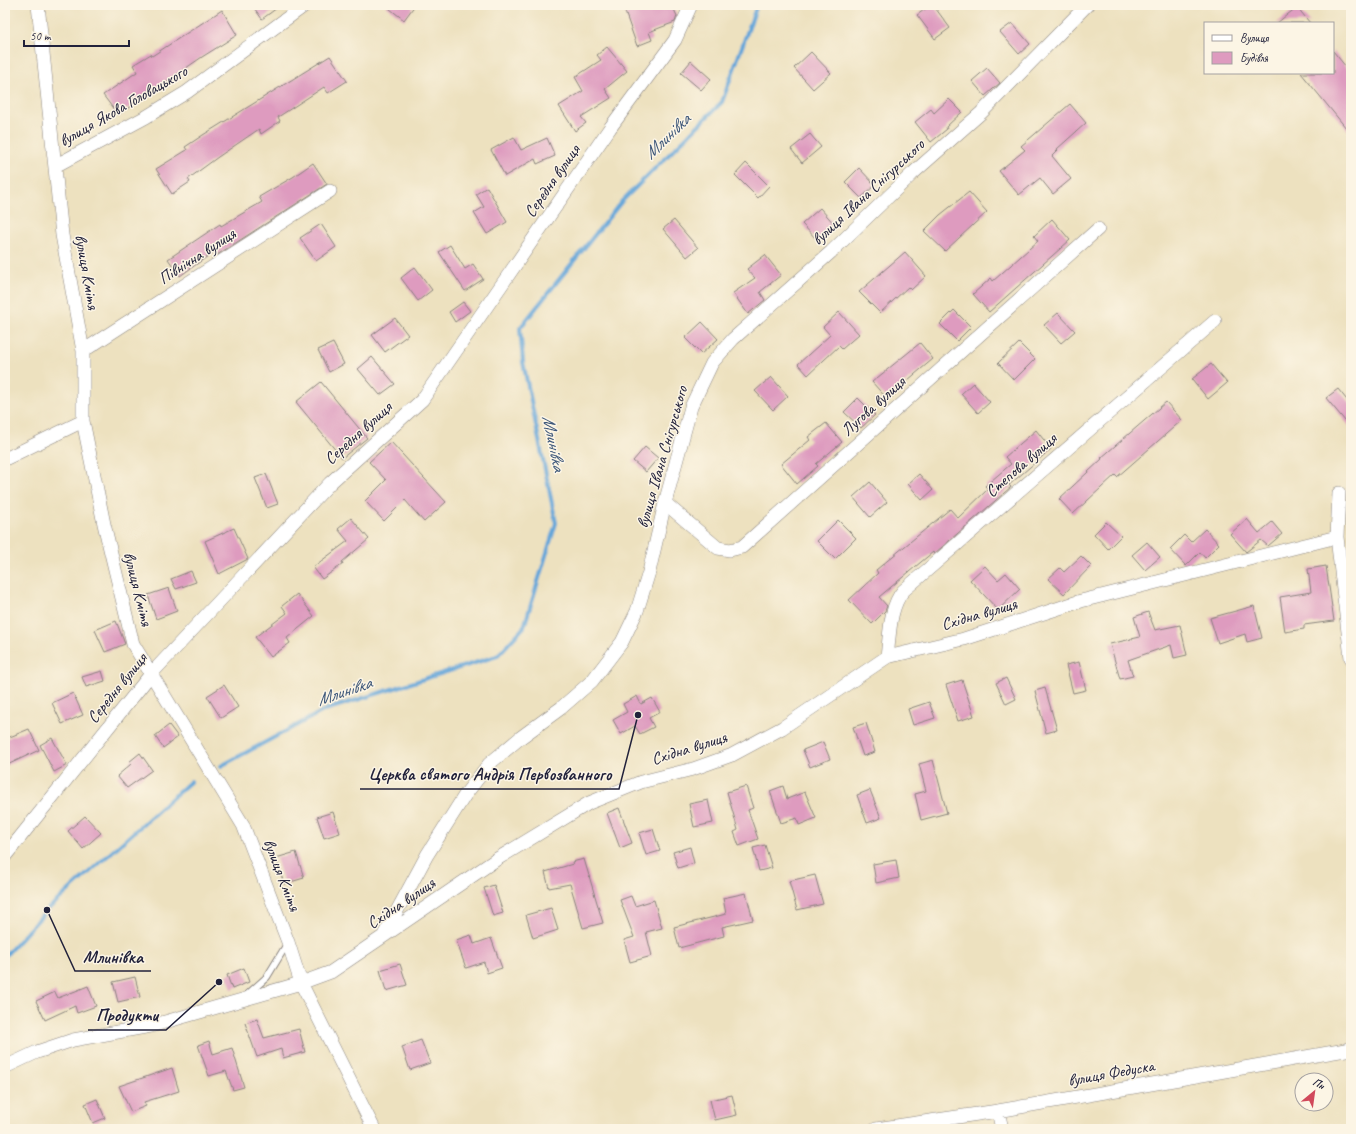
<svg xmlns="http://www.w3.org/2000/svg" width="1356" height="1134" font-family="Caveat,sans-serif">
  <style>
    .lines { fill: none; stroke-linecap: round; stroke-linejoin: round }
    .stream { stroke: #65a6d9; stroke-width: 4 }
    .building { fill: #de9bbf }
    .service-casing { stroke: #88827d; stroke-width: 8 }
    .minor-casing { stroke: #88827d; stroke-width: 14 }
    .service { stroke: #fff; stroke-width: 6 }
    .minor { stroke: #fff; stroke-width: 13 }
    .labels { text-anchor: middle; dominant-baseline: central; stroke-width: 3; stroke-linejoin: round; paint-order: stroke }
    .street-label { font-size: 17px; fill: #22223b; stroke: #fcf5e5 }
    .water-label { font-size: 18px; font-style: italic; fill: #3d577a; stroke: #fcf5e5 }
    .leader { fill: none; stroke: #22223b; stroke-width: 1.5 }
    .callout-dot { fill: #22223b; stroke: #fcf5e5; stroke-width: 1.5 }
    .callout-label { font-size: 18px; text-anchor: middle; font-weight: bold; fill: #22223b; stroke: #fcf5e5; stroke-width: 3; stroke-linejoin: round; paint-order: stroke }
  </style>
  <rect width="100%" height="100%" fill="#fcf5e5"/>
  <filter id="ink" filterUnits="userSpaceOnUse"><feTurbulence type="fractalNoise" baseFrequency=".025" numOctaves="2"/><feDisplacementMap in="SourceGraphic" scale="8" xChannelSelector="R" yChannelSelector="G"/><feConvolveMatrix kernelMatrix="1 2 1 2 8 2 1 2 1" color-interpolation-filters="sRGB"/></filter>
  <filter id="wash" filterUnits="userSpaceOnUse"><feTurbulence type="fractalNoise" baseFrequency=".012" numOctaves="4" result="noise"/><feDisplacementMap in="SourceGraphic" scale="16" xChannelSelector="R" yChannelSelector="G"/><feGaussianBlur stdDeviation="0.9" result="paint"/><feColorMatrix in="noise" values="0 0 0 0 0 0 0 0 0 0 0 0 0 0 0 0 0 1.4 0 .05"/><feComposite in="paint" operator="in"/></filter>
  <g filter="url(#wash)">
    <rect width="100%" height="100%" fill="#ede1bf"/>
    <g class="lines">
      <path class="stream" d="M221,766L325,710L497,656L524,627L556,523L523,362L520,328L622,201L722,102L757,5
        M5,956L47,910L191,781"/>
    </g>
    <g id="blocks">
      <path class="building" d="M252,5H281L262,19Z
        M385,5H415L404,20Z
        M634,5H672L677,16L675,22L649,32L652,40L637,46L624,9Z
        M931,5H933L950,28L935,39L917,15Z
        M1297,7L1310,23H1277Z
        M222,10L237,35L202,57L118,115L103,95L137,72L133,65L151,54L152,56Z
        M1012,23L1030,44L1019,54L1000,32Z
        M607,47L627,71L605,89L611,98L581,117L586,123L575,131L559,106L583,91L575,77L601,60L597,55Z
        M1333,51L1351,73V134L1301,73H1333Z
        M811,52L831,73L813,89L794,68Z
        M330,56L347,81L328,93L324,87L278,117L280,121L261,134L259,129L218,157L188,179L190,182L172,194L156,169L187,150L185,147L203,135Z
        M691,61L711,79L701,90L681,73Z
        M987,68L1000,83L985,96L972,81Z
        M949,99L962,112L946,127L947,129L931,142L915,122L931,109L934,113Z
        M1070,104L1086,123L1057,149L1058,150L1052,156L1071,179L1053,194L1040,178L1019,195L999,171L1025,150L1021,146Z
        M810,134L821,147L802,163L791,149Z
        M514,137L521,150L547,138L555,156L537,164L535,159L505,176L491,150Z
        M313,163L327,184L217,255L215,251L180,276L168,259L220,224L221,226L262,202L259,197L293,177Z
        M746,163L769,186L758,198L735,175Z
        M859,168L875,185L861,198L845,182Z
        M487,187L507,222L487,234L474,213L484,207L476,194Z
        M969,192L987,212L945,251L924,231L940,215Z
        M820,208L836,226L819,242L802,224Z
        M1052,219L1070,240L989,312L973,294L991,278L993,281L1038,241L1034,236Z
        M674,220L698,248L687,257L663,229Z
        M321,224L336,247L316,261L300,238Z
        M450,245L465,269L473,264L483,279L465,291L439,252Z
        M905,252L926,276L911,290L908,287L880,313L859,292Z
        M765,255L781,275L760,292L765,300L748,314L733,293L755,278L747,269Z
        M415,267L432,290L418,301L401,278Z
        M463,302L470,311L455,322L449,312Z
        M954,310L971,327L957,341L940,324Z
        M839,312L859,334L842,349L839,346L808,375L798,364L830,335L823,327Z
        M1058,313L1075,331L1061,343L1044,325Z
        M395,318L408,335L385,352L372,335Z
        M702,322L718,339L701,354L685,338Z
        M333,343L344,364L329,372L318,350Z
        M920,343L933,359L902,385L904,387L888,400L872,382Z
        M1019,343L1035,359L1014,380L998,363Z
        M372,357L395,384L380,395L358,369Z
        M1211,364L1227,383L1208,399L1192,379Z
        M771,377L788,396L773,410L755,391Z
        M321,382L367,438L342,458L296,402Z
        M973,383L990,402L978,413L961,394Z
        M1338,389L1351,405V428L1326,398Z
        M858,398L875,415L861,428L844,412Z
        M1166,402L1182,420L1117,477L1115,475L1073,514L1059,499L1102,459L1101,458Z
        M826,423L842,442L816,464L818,466L797,484L781,464L810,440L808,437Z
        M1036,430L1051,449L1009,485L1011,487L934,554L933,552L879,597L887,606L885,611L872,624L849,600L878,573L876,570L950,509L958,518L988,489L985,486L1011,464L1005,457Z
        M391,442L446,502L424,522L405,500L384,521L365,501L386,480L369,462Z
        M645,447L658,458L646,472L633,461Z
        M266,474L278,504L267,508L255,478Z
        M919,474L933,490L922,500L908,484Z
        M870,482L887,502L870,517L853,497Z
        M351,518L369,539L342,562L343,564L322,579L313,567L348,541L338,529Z
        M1247,519L1259,533L1272,522L1282,534L1268,546L1261,540L1246,552L1230,534Z
        M838,520L856,538L835,559L817,541Z
        M1106,522L1121,536L1108,549L1094,534Z
        M234,528L248,559L219,574L205,541Z
        M1205,529L1219,544L1205,558L1200,552L1186,566L1170,549L1184,535L1191,542Z
        M1147,542L1160,557L1145,570L1132,555Z
        M1081,556L1091,566L1064,594L1048,579L1060,568L1064,572Z
        M985,566L998,580L1006,573L1020,589L998,610L970,580Z
        M1326,566L1334,621L1304,625V629L1285,632L1280,597L1311,592L1308,569Z
        M191,571L196,582L176,589L171,579Z
        M169,588L177,611L156,619L148,595Z
        M297,594L314,616L287,638L290,643L271,657L255,637L287,613L282,606Z
        M1254,606L1262,638L1247,642L1245,634L1218,643L1210,618Z
        M1148,612L1155,630L1180,625L1187,655L1174,658L1171,645L1128,660L1133,676L1120,679L1110,644L1140,637L1134,617Z
        M116,621L125,644L105,652L95,630Z
        M1079,662L1086,690L1073,693L1066,665Z
        M102,671L105,681L86,687L82,677Z
        M1006,678L1016,699L1006,704L996,683Z
        M962,680L974,716L958,721L946,685Z
        M224,685L238,707L221,718L207,696Z
        M1045,688L1057,730L1046,733L1035,691Z
        M73,693L83,715L62,724L52,703Z
        M637,696L641,704L652,698L660,712L649,718L654,727L640,734L635,726L621,734L613,720L627,712L623,704Z
        M929,702L935,718L913,725L908,709Z
        M866,723L875,752L863,756L853,727Z
        M169,725L178,737L163,748L155,736Z
        M29,729L39,750L5,766V739Z
        M52,738L67,765L54,772L40,745Z
        M823,742L830,759L810,767L803,750Z
        M140,753L152,770L127,788L117,776L131,764L129,762Z
        M933,760L947,813L921,820L915,794L926,791L919,764Z
        M746,786L753,808L748,810L758,839L739,846L734,832L738,830L727,792Z
        M783,786L787,799L805,792L816,818L799,825L797,818L781,823L770,791Z
        M870,790L881,818L867,823L857,795Z
        M708,800L713,823L694,827L689,804Z
        M619,808L632,843L620,848L607,813Z
        M333,812L340,833L324,838L317,817Z
        M85,816L101,833L83,849L68,831Z
        M653,829L660,851L646,855L639,833Z
        M765,845L772,868L759,871L753,848Z
        M690,847L694,863L678,868L673,852Z
        M296,852L304,878L284,884L276,858Z
        M584,859L603,923L583,928L570,884L549,888L545,872L573,864L572,862Z
        M896,860L899,878L876,883L873,864Z
        M815,875L823,904L797,910L789,881Z
        M494,885L503,913L493,916L484,888Z
        M746,893L753,920L722,927L724,936L679,948L674,927L726,914L723,898Z
        M631,896L635,906L654,900L662,928L646,932L652,956L630,962L624,940L634,937L620,900Z
        M551,908L558,930L533,938L526,915Z
        M471,935L474,944L491,938L502,968L487,973L484,962L466,968L456,940Z
        M400,964L407,985L386,991L380,970Z
        M244,968L249,982L232,989L227,975Z
        M135,977L140,997L118,1002L113,982Z
        M88,986L96,1006L77,1013L75,1006L45,1020L36,1001L55,992L58,998Z
        M257,1019L264,1038L299,1029L305,1052L283,1058L281,1049L257,1057L245,1023Z
        M421,1040L430,1063L410,1070L402,1047Z
        M209,1041L213,1054L232,1048L244,1087L233,1090L226,1071L209,1076L198,1045Z
        M172,1068L179,1091L144,1102L146,1106L131,1112L119,1086Z
        M732,1095L737,1115L715,1120L710,1100Z
        M97,1099L105,1118L93,1123L85,1104Z"/>
    </g>
  </g>
  <g filter="url(#ink)">
    <use href="#blocks" fill-opacity="0" stroke="#88827d" stroke-width="1"/>
    <g class="lines">
      <g class="service-casing">
        <path id="service" d="M248,994L267,977L287,944"/>
      </g>
      <g class="minor-casing">
        <path id="minor" d="M38,5L62,235L83,351V421L104,524L133,644L243,825L288,942L301,983L374,1129
          M55,166L146,117L187,92L305,5
          M83,351L330,191
          M5,459L83,421
          M1339,493L1337,537L1351,658
          M665,503L718,548L730,550L742,547L1098,229
          M887,657C890,635 889,608 903,591L1215,321
          M5,856L151,674L330,483L422,400L610,128L675,40L691,5
          M384,935L427,855L465,795L489,764L520,738L561,708L592,681L622,642L637,611L649,572L665,503L691,407L712,363L733,339L831,252L912,174L981,113L1087,5
          M5,1067L37,1052L73,1040L151,1026L301,983L331,972L497,859L589,803L641,782L693,769L732,755L782,728L887,657L964,639L1081,601L1337,537
          M998,1111L1002,1129
          M876,1129L998,1111L1351,1049"/>
      </g>
      <use href="#service" class="service"/>
      <use href="#minor" class="minor"/>
    </g>
  </g>
  <g class="labels">
    <g class="street-label">
      <text transform="translate(123 106) rotate(-30)">вулиця Якова Головацького</text>
      <text transform="translate(552 181) rotate(-55)">Середня вулиця</text>
      <text transform="translate(868 192) rotate(-43)">вулиця Івана Снігурського</text>
      <text transform="translate(197 256) rotate(-33)">Північна вулиця</text>
      <text transform="translate(87 272) rotate(80)">вулиця Кмітя</text>
      <text transform="translate(873 406) rotate(-42)">Лугова вулиця</text>
      <text transform="translate(358 433) rotate(-42)">Середня вулиця</text>
      <text transform="translate(662 457) rotate(-74)">вулиця Івана Снігурського</text>
      <text transform="translate(1021 465) rotate(-41)">Степова вулиця</text>
      <text transform="translate(138 589) rotate(76)">вулиця Кмітя</text>
      <text transform="translate(979 614) rotate(-16)">Східна вулиця</text>
      <text transform="translate(117 688) rotate(-51)">Середня вулиця</text>
      <text transform="translate(689 748) rotate(-17)">Східна вулиця</text>
      <text transform="translate(282 875) rotate(69)">вулиця Кмітя</text>
      <text transform="translate(401 903) rotate(-34)">Східна вулиця</text>
      <text transform="translate(1111 1073) rotate(-10)">вулиця Федуска</text>
    </g>
    <g class="water-label">
      <text transform="translate(667 136) rotate(-44)">Млинівка</text>
      <text transform="translate(554 443) rotate(78)">Млинівка</text>
      <text transform="translate(344 691) rotate(-19)">Млинівка</text>
    </g>
  </g>
  <path class="leader" d="M638 715L619 789H360M47 910L75 971H151M219 982L166 1030H88"/>
  <g class="callout-dot">
    <circle cx="638" cy="715" r="4"/>
    <circle cx="47" cy="910" r="4"/>
    <circle cx="219" cy="982" r="4"/>
  </g>
  <g class="callout-label">
    <text x="490" y="780">Церква святого Андрія Первозванного</text>
    <text x="113" y="963">Млинівка</text>
    <text x="127" y="1021">Продукти</text>
  </g>
  <rect width="1356" height="1134" fill="none" stroke="#fcf5e5" stroke-width="20"/>
  <rect x="1204" y="22" width="130" height="52" fill="#fcf5e5" stroke="#a5a1a1"/>
  <rect x="1212" y="35" width="20" height="6" fill="#ffffff" stroke="#a5a1a1"/>
  <text x="1240" y="42" font-size="12" fill="#22223b">Вулиця</text>
  <rect x="1212" y="52" width="20" height="12" fill="#de9bbf" stroke="#a5a1a1"/>
  <text x="1240" y="62" font-size="12" fill="#22223b">Будівля</text>
  <g transform="translate(1314 1092) rotate(29)"><circle r="19" fill="#fcf5e5" stroke="#a5a1a1"/>
  <path d="M0-3L7 15L0 10L-7 15Z" fill="#d1495b"/>
  <text y="-6" font-size="11" font-weight="bold" text-anchor="middle" fill="#22223b">Пн</text>
  </g>
  <path d="M24 40v6h105v-6" fill="none" stroke="#22223b" stroke-width="2"/>
  <text x="30" y="40" font-size="12" fill="#22223b" stroke="#fcf5e5" stroke-width="3" paint-order="stroke">50 m</text>
</svg>
